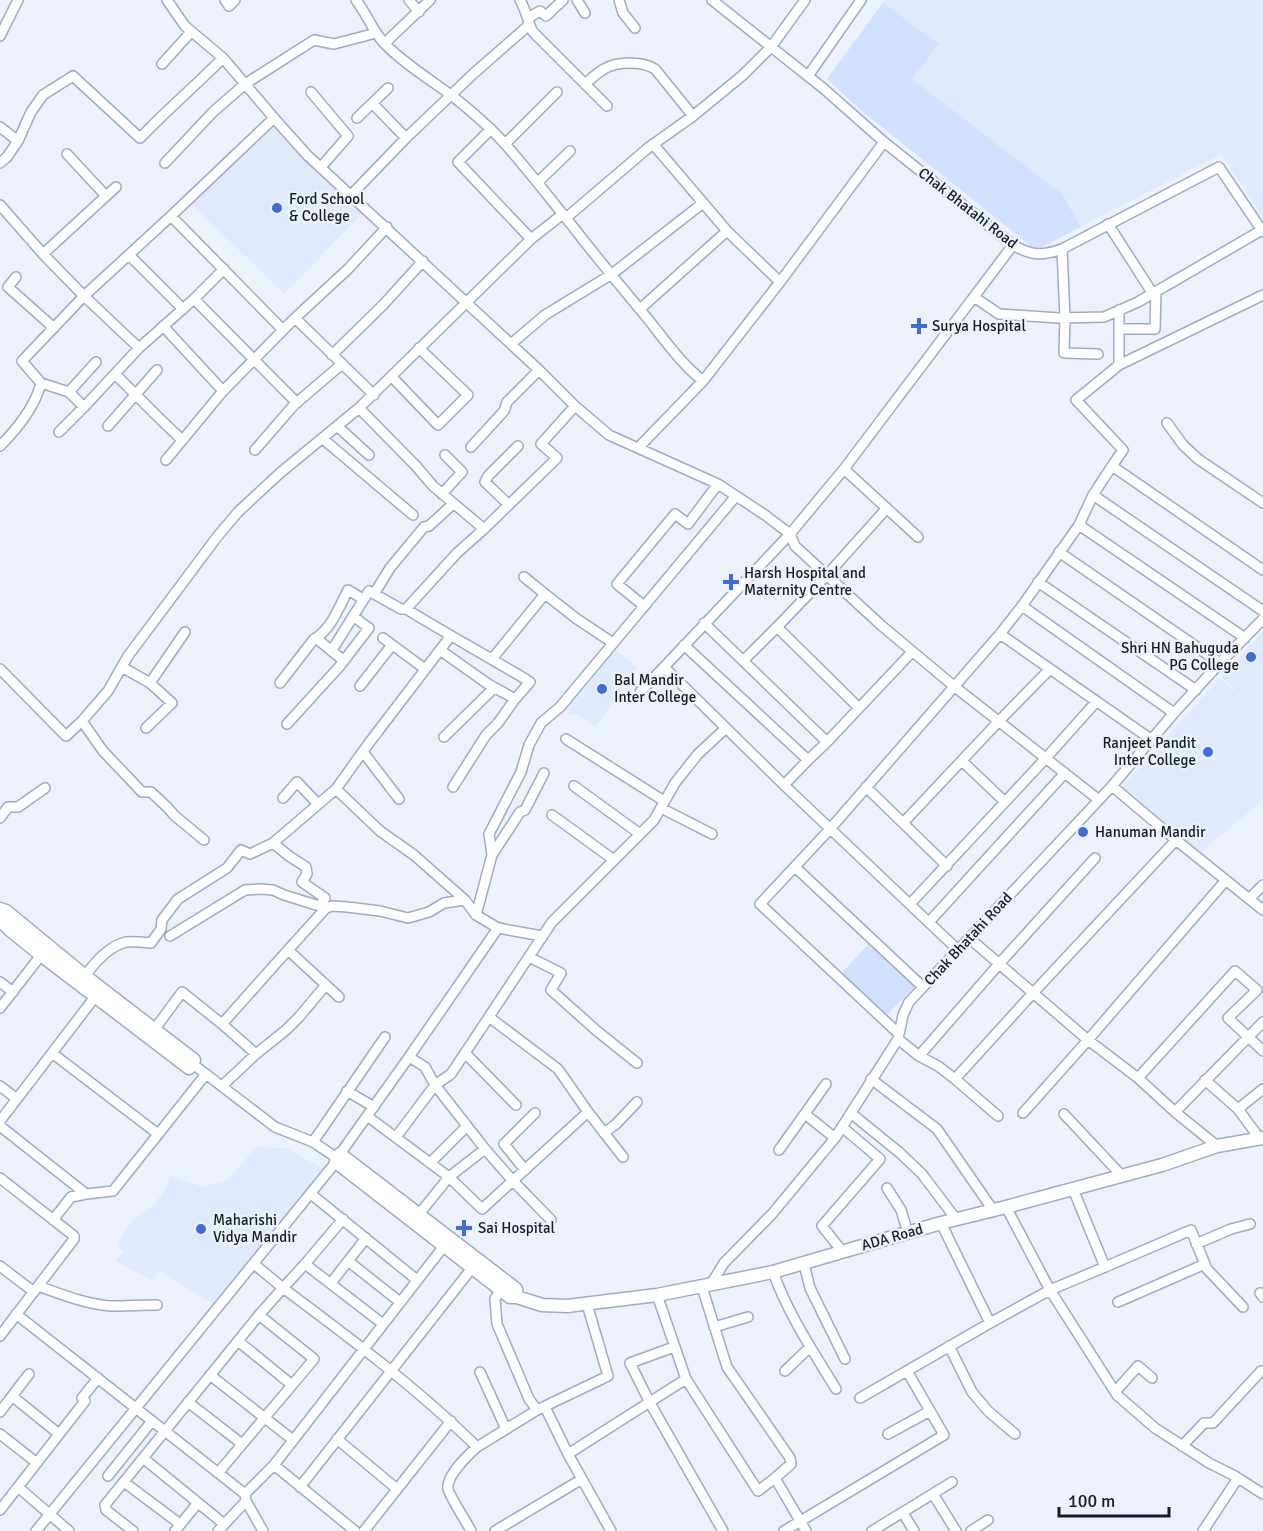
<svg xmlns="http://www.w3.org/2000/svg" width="1263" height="1531" font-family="Signika,sans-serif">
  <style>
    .built { fill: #e0eaff }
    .green { fill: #d1e0ff }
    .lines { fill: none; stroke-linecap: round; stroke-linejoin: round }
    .street-casing { stroke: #9eabc5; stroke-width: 12 }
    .secondary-casing { stroke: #9eabc5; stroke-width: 15 }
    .street { stroke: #fff; stroke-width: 9 }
    .secondary { stroke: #fff; stroke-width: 12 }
    .poi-dot { fill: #3d6cdd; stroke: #ecf1fc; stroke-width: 2 }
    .labels { text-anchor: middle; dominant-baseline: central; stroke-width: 5; stroke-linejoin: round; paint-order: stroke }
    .poi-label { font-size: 15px; fill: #171b25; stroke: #ecf1fc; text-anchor: start }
    .street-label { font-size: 15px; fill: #171b25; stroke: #ecf1fc }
  </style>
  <rect width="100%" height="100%" fill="#ecf1fc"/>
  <path class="built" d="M885,0H1263V217L1221,154L1036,250L864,113L827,79Z
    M273,125L363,213L284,294L191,203Z
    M1263,631V715L1221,677Z
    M614,648L637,667L596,727L576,714L573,716L564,710Z
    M1220,678L1263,716V800L1201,852L1121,788Z
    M256,1147L286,1148L325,1170L213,1304L158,1270L153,1281L115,1261L124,1252L118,1248L119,1241L133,1219L153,1206L166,1188L170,1176L203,1187L228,1180Z"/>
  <path class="green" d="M883,3L939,44L912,79L1062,194L1081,227L1036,250L862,111L827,79Z
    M870,942L916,985L886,1016L841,974Z"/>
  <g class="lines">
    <g class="street-casing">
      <path id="street" d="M167,0L185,26L223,58L274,118L307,155L539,370L575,406L609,435L718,484L765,515L790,534L795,546L882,626L955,687L1099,800
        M225,0L229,6L235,0
        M356,0C366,13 372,29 383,42C403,63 428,78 451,95C470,110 489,126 505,144C529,171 551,200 574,228C596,257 620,285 643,313C662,336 679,362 703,381
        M409,0L419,12
        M520,0C527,12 527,21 533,32L607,106
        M577,0L585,13
        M619,0L623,13L635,28
        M712,0L823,88L884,142L1013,245C1032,256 1042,256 1062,249L1219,167L1263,232
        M528,18L540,11L546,16L563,0
        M0,36L18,0
        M385,43L430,0
        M162,64L191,32
        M808,76L861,0
        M585,84C591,79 597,73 604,69C617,61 642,61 655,69L693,116
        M311,92L348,136L321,167
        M373,104L406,138
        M357,118L388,88
        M0,127L18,141
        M491,129L458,162L531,239
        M505,144L557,92
        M653,144L727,231L780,282
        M67,154L106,196
        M0,163L7,157L18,141L31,112L43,95L73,76L140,138C167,110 196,85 223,58
        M165,163L213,112L245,84L314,40L334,44L376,33
        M538,182L570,151
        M351,195L406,138L473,74L529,25
        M0,205L43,254L84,296L139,348
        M171,216L283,330
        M566,218L648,148L693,116L743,75L771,47L805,0
        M1108,224L1153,294
        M1062,249L1065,318L1064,353L1098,354
        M43,254L116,187
        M129,255L183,309
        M16,277L8,287L54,328
        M974,297L999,314L1059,318L1104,317L1138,302L1262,230
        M194,299L224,269
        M640,309L727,231
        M1119,310V365
        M295,318L374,395
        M163,326L223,391
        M1119,329H1155L1156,291
        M511,344L545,315L612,274L703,203
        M332,355L383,305L423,261
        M115,374L157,416L182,440
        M392,377L438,425L468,395L419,348
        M41,383L69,392L96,362
        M69,392L84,407
        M359,408L416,466L433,486L484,529
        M1167,423L1183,445L1198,459L1263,503
        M108,426L157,370
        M337,426L369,455
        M59,432L84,407L139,348L194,299L297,403
        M323,439L413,515
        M0,446C18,428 35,407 41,383L22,361L84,296L171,216L274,118
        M471,447L504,411L507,402L539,370
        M638,448L703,381L780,282L884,142
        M255,450L294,405L342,364
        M166,460L223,391L295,318L348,269L387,227
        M1112,466L1123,450L1076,400L1119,365L1263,295
        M844,469L918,537
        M442,494L462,472L445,455
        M1093,495L1263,611
        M509,505L485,482L488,476L518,446
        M1079,525L1245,638
        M1059,552L1220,663
        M524,577L545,594
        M1038,582L1196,690
        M374,594L390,568L424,527L429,526L453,504
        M644,606L617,584L675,514L688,524L718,484
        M1022,606L1174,713
        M406,609L457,553L484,529L557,458L541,444L575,406
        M704,623L827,742L808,760
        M450,637L440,650L488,684L515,699
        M316,638L344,661
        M383,638L425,669
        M684,645L808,760L784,785
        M332,650L369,591L401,609H406C447,634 489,657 530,682L515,699L498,723L486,735L453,787
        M492,659L545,594L577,619L613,643
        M743,661L777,627
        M122,667L150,683L172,703L146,728
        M0,669L66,736L82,721L108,691L128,656L217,537L238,512L280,473L359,408L531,239L563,214
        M150,683L185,632
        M280,683L314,639C331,630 339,607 348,590L363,599
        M360,686L392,645
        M640,692L664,667
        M859,708L777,627L827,575L887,508
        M82,721L103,751L142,792H151L167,807L175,816L204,840
        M287,724L339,667L369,628L353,616
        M444,737L494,688
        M566,739L664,801
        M1152,740L1000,634L1022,606L1079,525L1093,495L1112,466L1263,570
        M827,742L912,652
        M363,752L399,799
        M962,761L1005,802
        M574,786L640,834
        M1112,786L1176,840L1263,910
        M866,787L947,866
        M283,798L297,782L318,804
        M661,808L712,834
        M552,815L614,860
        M0,818L8,807H18L45,788
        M903,823L999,721L1050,669
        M273,843L289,856L306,867L307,874L302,882L325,898L320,906
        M492,855L489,834L521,772L529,745L541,723L560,707L736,496
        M795,867L923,987
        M1249,899L1263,885
        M910,904L1046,758L1096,702
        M476,915L492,855L520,812L525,810L544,773
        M929,922L1065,773
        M498,928L542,936
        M170,936L245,890L261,889L273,890L284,895L326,908
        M969,938L1088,1040L1138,1078L1175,1112L1217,1146
        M288,950L326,908L332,906L347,907L380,911L408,918L429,912L444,903L465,900
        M958,950L784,785L664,667L790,534L844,469L1013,245
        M529,957L561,973L551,990L597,1031L637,1063
        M85,976C95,962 109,946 126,942C134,941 143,942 151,943L161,929L162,920L178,899L227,868L241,850L250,854L273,843L336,789L369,743L440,650
        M0,982L13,992
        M0,1008L45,950
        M489,1017L558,1069L588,1112L623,1157
        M222,1024L288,950L339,997
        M154,1030L182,992L222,1024L256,1054
        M899,1034L760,904L830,829L1000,634
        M898,1039L919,1056L938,1066L955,1079L998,1116
        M52,1053L158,1134
        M465,1053L516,1105
        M919,1056L999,964L1095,858
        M409,1057L425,1067L435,1085L485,1149L513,1181L551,1220
        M194,1065L275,1127L313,1142L337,1158
        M1138,1078L1235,971L1257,990L1228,1018L1263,1051
        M871,1079L937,1129L993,1210
        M955,1079L1033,993L1176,840
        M1205,1080L1238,1109L1260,1139
        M0,1086L17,1099
        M222,1086L256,1054L286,1030L299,1017L325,986
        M347,1091L374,1107
        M1238,1109L1263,1089
        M1175,1112L1263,1022
        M1023,1113L1088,1040L1226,880
        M805,1114L835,1138
        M852,1114L900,1153L922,1174L956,1219
        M1064,1114L1122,1176
        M367,1116L449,1177L482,1209L588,1112
        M0,1121L98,993
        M0,1126L86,1194
        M604,1133L616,1124L637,1102
        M396,1137L435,1085L451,1074L552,922L654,820L675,783L698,754L726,728
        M313,1142L385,1037
        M779,1150L826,1084
        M430,1163L467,1126
        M525,1170L504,1144L535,1113
        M0,1178L74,1236V1239L0,1336
        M887,1188L901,1210L908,1233
        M311,1194L417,1280
        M1006,1207L1050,1290L1117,1395L1155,1428L1209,1463L1235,1476L1263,1494
        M416,1218L449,1177L485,1149
        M53,1220L71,1197L86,1194L113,1191L206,1074
        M941,1223L990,1323
        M1196,1244L1231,1229L1250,1224
        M842,1251L822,1226L880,1159L842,1127
        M348,1261L400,1302
        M254,1264L283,1288L305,1264L343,1219
        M305,1264L383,1324
        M804,1264L810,1288L845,1359
        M0,1266L34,1292
        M1105,1267L1191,1230L1207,1269L1243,1307
        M773,1272C788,1314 813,1351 836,1389
        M331,1283L366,1238
        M711,1284L724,1263L772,1214L835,1138L898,1039L903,1015L909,1002L1112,786L1174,713L1220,663L1263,619
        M38,1286C61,1294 85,1304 110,1306C126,1306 141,1305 157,1305
        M702,1287L727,1367L790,1458L791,1464L775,1478L806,1531
        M500,1290L495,1299L497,1324L529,1399L537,1410
        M1260,1293L1263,1297
        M657,1295L686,1379L758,1491L775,1478
        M1118,1302L1205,1264
        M16,1314L245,1494
        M714,1327L748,1317
        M238,1341L292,1385
        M949,1346L972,1392L988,1411L1015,1434
        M674,1347L630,1363L650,1403L723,1531
        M785,1371L810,1347
        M480,1372L506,1429
        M210,1375L293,1440
        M1115,1392L1138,1366L1152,1378
        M12,1396L59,1434
        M860,1398L990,1323L1050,1290L1105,1267L1073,1189
        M188,1402L242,1444
        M545,1407L568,1454L611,1531
        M0,1412L29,1374
        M0,1434L37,1463
        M888,1434L930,1411
        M337,1439L397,1489
        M1182,1446L1204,1423H1213L1261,1371H1263
        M568,1454L686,1379
        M143,1458L224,1524
        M274,1465L355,1531
        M218,1473L314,1359L259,1315
        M108,1476L152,1421
        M124,1482L180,1524
        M18,1487L69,1531
        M300,1487L472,1268
        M933,1494L956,1531
        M246,1501L263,1531
        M0,1510L85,1401L82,1398L98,1378
        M903,1513L914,1531
        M36,1531L336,1162L340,1154L409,1057L498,928L476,915L465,900L414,855L380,831L336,789
        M133,1531L106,1510L105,1505L259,1315L283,1288C350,1338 417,1388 477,1447
        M175,1531L197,1504
        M218,1531L246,1501L245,1494L274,1465L444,1246
        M364,1531L451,1421
        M471,1531C466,1521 450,1497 448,1489C446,1476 468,1455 477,1447L537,1410L608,1376L587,1304
        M495,1531L582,1479
        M784,1531L944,1435L907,1371
        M872,1531L952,1482
        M971,1531L988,1520
        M1203,1531L1238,1478"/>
    </g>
    <g class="secondary-casing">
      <path id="secondary" d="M0,909L6,911L85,976L194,1060
        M0,920L10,930L41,955L189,1068
        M340,1154L516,1289L517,1297
        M336,1162L510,1297H517L542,1305L567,1306L657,1295L773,1272L941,1223L1006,1207L1162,1165L1217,1146L1263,1138"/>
    </g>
    <use href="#street" class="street"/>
    <use href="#secondary" class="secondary"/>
  </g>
  <g class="poi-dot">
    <circle cx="277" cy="208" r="6"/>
    <path d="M916 317h6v6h6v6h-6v6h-6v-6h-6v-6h6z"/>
    <path d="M728 573h6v6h6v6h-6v6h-6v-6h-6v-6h6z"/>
    <circle cx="1251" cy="657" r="6"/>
    <circle cx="602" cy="689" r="6"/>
    <circle cx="1208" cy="752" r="6"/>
    <circle cx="1083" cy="832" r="6"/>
    <path d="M461 1219h6v6h6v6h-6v6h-6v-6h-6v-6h6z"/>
    <circle cx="201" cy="1229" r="6"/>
  </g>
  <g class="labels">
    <g class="poi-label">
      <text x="289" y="199">Ford School<tspan x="289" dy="17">&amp; College</tspan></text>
      <text x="932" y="326">Surya Hospital</text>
      <text x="744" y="573">Harsh Hospital and<tspan x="744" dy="17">Maternity Centre</tspan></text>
      <text x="1239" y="648" text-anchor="end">Shri HN Bahuguda<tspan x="1239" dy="17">PG College</tspan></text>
      <text x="614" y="680">Bal Mandir<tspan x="614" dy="17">Inter College</tspan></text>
      <text x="1196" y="743" text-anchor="end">Ranjeet Pandit<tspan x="1196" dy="17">Inter College</tspan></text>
      <text x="1095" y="832">Hanuman Mandir</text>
      <text x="213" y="1220">Maharishi<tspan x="213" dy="17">Vidya Mandir</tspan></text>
      <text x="478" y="1228">Sai Hospital</text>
    </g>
    <g class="street-label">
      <text transform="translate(968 208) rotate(38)">Chak Bhatahi Road</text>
      <text transform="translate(968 939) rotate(-47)">Chak Bhatahi Road</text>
      <text transform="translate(892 1237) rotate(-16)">ADA Road</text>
    </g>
  </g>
  <path d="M1059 1507v9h110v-9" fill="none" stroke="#171b25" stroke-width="3"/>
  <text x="1068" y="1507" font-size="18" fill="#171b25" stroke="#ecf1fc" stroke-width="4.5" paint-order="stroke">100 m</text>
</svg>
